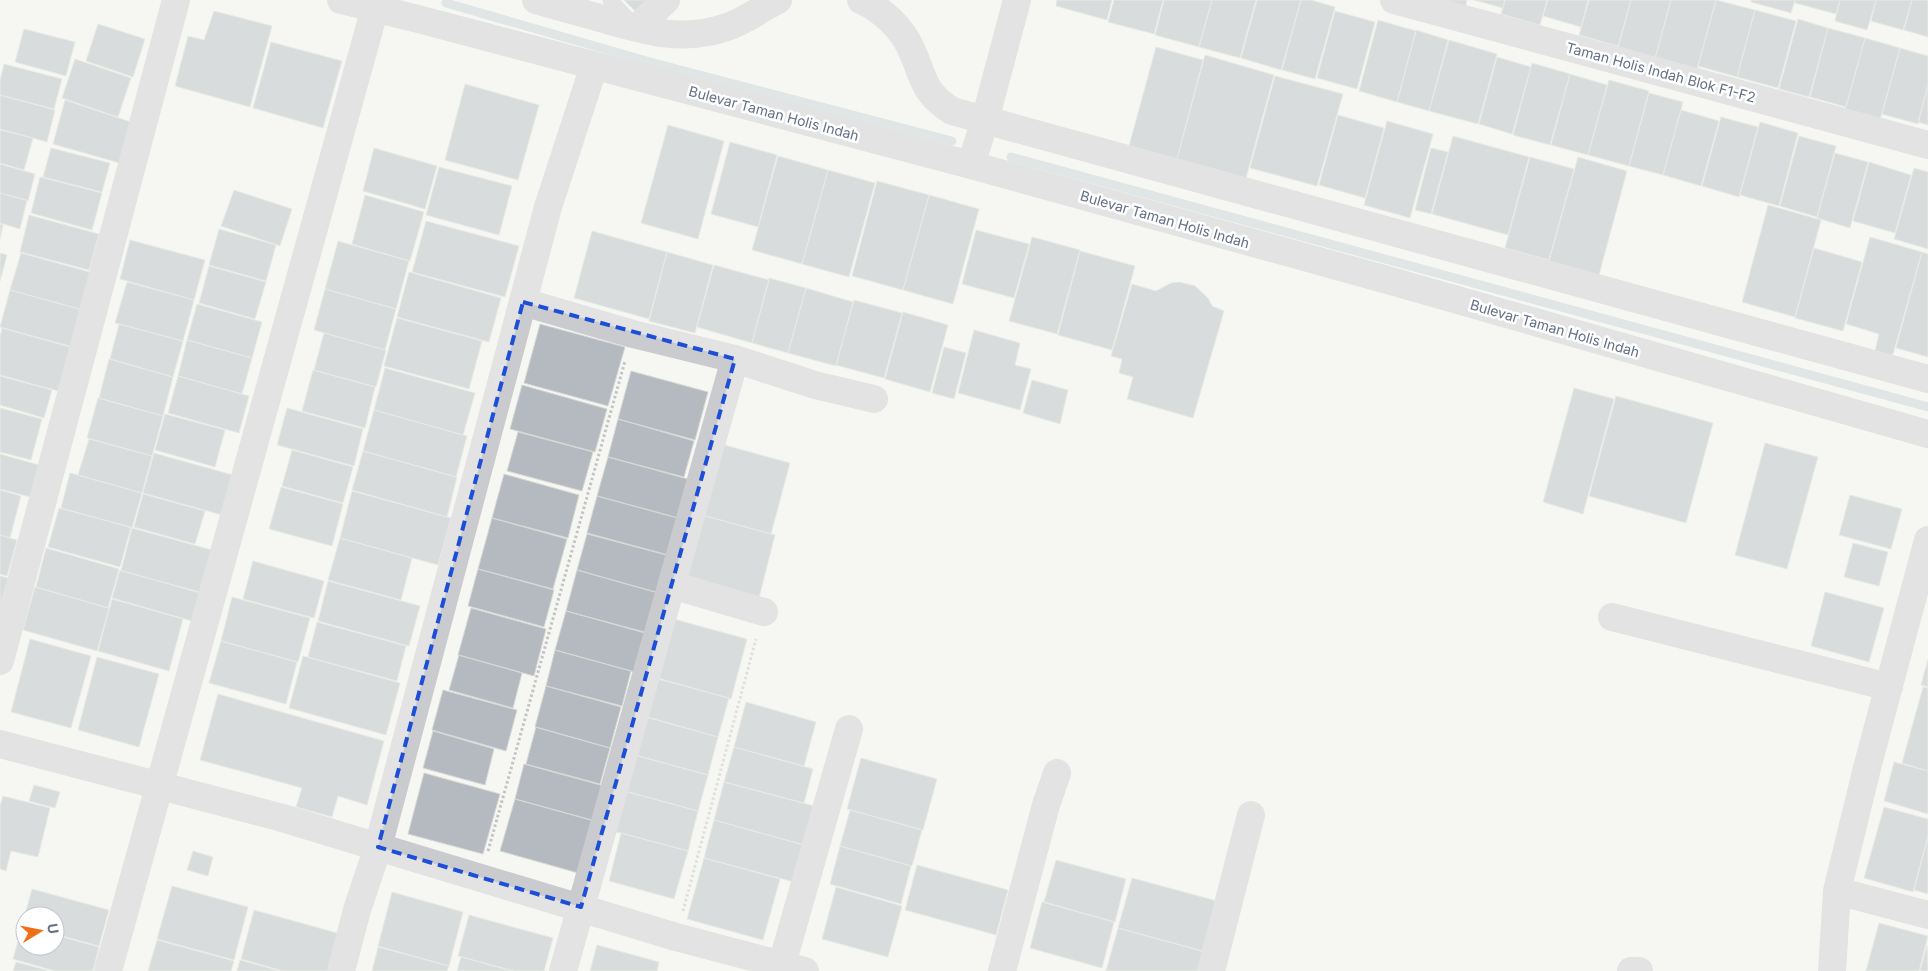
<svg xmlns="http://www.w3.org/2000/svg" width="1928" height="971" font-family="Inter,sans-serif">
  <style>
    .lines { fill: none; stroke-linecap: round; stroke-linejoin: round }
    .stream { stroke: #c6ced5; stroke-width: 9 }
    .building { fill: #b5bac0; stroke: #d7d8d5 }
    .path { stroke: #c2c3c5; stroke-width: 3; stroke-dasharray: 2.5 2.5; stroke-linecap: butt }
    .lane { stroke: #c9cbcf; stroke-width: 15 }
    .street { stroke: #c9cbcf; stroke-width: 28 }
    .marked { fill: none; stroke: #1d4ed8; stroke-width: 4; stroke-dasharray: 10 6; stroke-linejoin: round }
    .labels { text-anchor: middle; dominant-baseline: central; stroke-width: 5; stroke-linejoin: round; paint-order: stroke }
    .street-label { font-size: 14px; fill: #637086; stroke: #fff }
  </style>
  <rect width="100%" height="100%" fill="#f6f7f3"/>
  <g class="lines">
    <path class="stream" d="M446,3L650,62L952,141
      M1011,157L1928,407"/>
  </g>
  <path class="building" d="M624,0H646L635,11Z
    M1057,0H1112L1107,20L1056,6Z
    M1114,0H1163L1154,34L1108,22Z
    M1164,0H1212L1199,47L1155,35Z
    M1212,0H1256L1240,58L1199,47Z
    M1257,0H1301L1281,70L1241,58Z
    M1301,0H1311L1335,7L1315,79L1282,70Z
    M1423,0H1467L1464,12Z
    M1474,0H1505L1503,8Z
    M1505,0H1547L1540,25L1501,14Z
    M1548,0H1588L1581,27L1543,16Z
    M1589,0H1631L1618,46L1579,35Z
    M1631,0H1671L1653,66L1616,56Z
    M1671,0H1716L1695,77L1653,66Z
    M1716,0L1755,10L1737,77L1698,66Z
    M1751,0H1795L1791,13L1751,2Z
    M1795,0H1840L1836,14L1795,3Z
    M1840,0H1876L1867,30L1835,21Z
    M1876,0H1912L1903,30L1871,21Z
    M1912,0H1928V37L1904,30Z
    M1755,10L1796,21L1778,88L1737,77Z
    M214,11L272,26L250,107L175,86L188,36L204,40Z
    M1335,11L1375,22L1357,89L1317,78Z
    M1798,19L1828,28L1809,97L1779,89Z
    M1378,20L1416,31L1397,102L1359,91Z
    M98,24L145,39L133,77L86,61Z
    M1828,28L1865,38L1846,107L1810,97Z
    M24,29L75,42L66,76L15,62Z
    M1416,30L1448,40L1429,111L1397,102Z
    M1865,38L1900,48L1878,127L1843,117Z
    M1449,40L1497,54L1478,124L1429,111Z
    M271,42L342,61L323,128L253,108Z
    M1156,47L1203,60L1177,159L1129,146Z
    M1900,48L1928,56V85L1918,124L1882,114Z
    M1205,55L1274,75L1246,178L1177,159Z
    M1497,57L1531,67L1512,134L1479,124Z
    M75,59L131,78L118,117L62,98Z
    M1532,63L1570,74L1550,145L1513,135Z
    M4,64L62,79L54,109L0,95V81Z
    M1570,74L1607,85L1588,155L1551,145Z
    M1275,76L1343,94L1317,186L1250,168Z
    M1609,80L1649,91L1629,166L1588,155Z
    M465,84L539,105L518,180L445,160Z
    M1928,87V125L1918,122Z
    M1649,93L1683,102L1663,175L1629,166Z
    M0,95L55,110L47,142L0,129Z
    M65,100L137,124L123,164L53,144Z
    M1681,110L1719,121L1701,186L1663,175Z
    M1338,115L1384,128L1365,198L1319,185Z
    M1721,117L1758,127L1739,197L1702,186Z
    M1387,121L1433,134L1410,218L1364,205Z
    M1760,122L1798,133L1779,206L1740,195Z
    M668,125L724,141L698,239L641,223Z
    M0,130L33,138L24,170L0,163Z
    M1453,136L1529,157L1508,235L1432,214Z
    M1799,136L1836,146L1817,217L1780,206Z
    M730,142L777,155L758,227L711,214Z
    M51,148L110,163L102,192L43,177Z
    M374,148L437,166L425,209L363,191Z
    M1431,148L1448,152L1431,214L1415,210Z
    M1835,153L1868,162L1850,228L1817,218Z
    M778,156L828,170L802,264L752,250Z
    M1530,157L1574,169L1549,260L1505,248Z
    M1578,157L1627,171L1599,275L1549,261Z
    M1869,162L1911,175L1895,233L1853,221Z
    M0,164L35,174L28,201L0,193Z
    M439,167L512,186L499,235L426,215Z
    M1914,168L1928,172V249L1894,239Z
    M828,170L875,183L849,277L802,264Z
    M40,177L102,193L92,230L31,213Z
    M877,181L929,195L903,290L852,276Z
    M234,190L292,209L280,246L221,226Z
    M0,193L27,200L20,229L0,223Z
    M365,195L424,212L410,261L352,244Z
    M929,195L979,209L953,304L903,290Z
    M1768,205L1821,220L1795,317L1742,302Z
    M29,215L99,234L89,270L20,252Z
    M426,221L519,246L505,297L412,272Z
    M0,224L3,225L0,239Z
    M219,229L276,245L266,281L209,265Z
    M976,230L1029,244L1014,298L962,284Z
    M592,231L667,252L649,319L574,298Z
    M1032,237L1080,250L1057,334L1009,321Z
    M1870,237L1922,252L1891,361L1874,355L1879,334L1846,324Z
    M130,240L205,260L194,300L120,279Z
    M338,241L409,261L396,309L325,289Z
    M1814,248L1862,262L1843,331L1795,318Z
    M1080,251L1135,266L1112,350L1058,335Z
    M667,252L713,265L695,333L649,321Z
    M1922,252L1928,254V357L1896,348Z
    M0,253L7,255L0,281Z
    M21,253L93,273L83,310L10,290Z
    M714,265L769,280L752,343L697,327Z
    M209,266L266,282L255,319L199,303Z
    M409,272L501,298L489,342L397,317Z
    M769,278L806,288L788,353L752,343Z
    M127,282L194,300L183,341L115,323Z
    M1179,282L1195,286L1208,298L1212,306L1224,311L1193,418L1127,399L1133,377L1119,373L1122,359L1111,356L1132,284L1156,291L1171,283Z
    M806,288L853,302L836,366L788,353Z
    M325,289L396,309L385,350L314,330Z
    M10,290L83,310L73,347L0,327Z
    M854,300L902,313L884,378L836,365Z
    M197,304L262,322L252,358L187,340Z
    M903,312L948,325L930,392L885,379Z
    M397,318L482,341L469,389L384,366Z
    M119,324L183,341L173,377L110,359Z
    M540,324L625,347L608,406L524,383Z
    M2,328L70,347L58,391L0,375V337Z
    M974,330L1020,343L1015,365L1031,369L1020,410L958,393Z
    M324,333L386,350L376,387L314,370Z
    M187,340L252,358L242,394L178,376Z
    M944,347L966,353L954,399L932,393Z
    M109,359L173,377L163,416L99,398Z
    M385,368L475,393L463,435L374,410Z
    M313,370L375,387L365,428L302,411Z
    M631,371L708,392L695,440L618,419Z
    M0,376L52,390L44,418L0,405Z
    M178,376L249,396L239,433L168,413Z
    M1032,380L1068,390L1060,424L1023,413Z
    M522,385L607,409L595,452L510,429Z
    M1574,388L1614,399L1583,514L1543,502Z
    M1616,396L1713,423L1686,523L1589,496Z
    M98,398L163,416L152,456L87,438Z
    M0,408L42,419L31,460L0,452Z
    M287,408L363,429L354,466L277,445Z
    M374,410L467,436L456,477L363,451Z
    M165,414L225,430L215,467L155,450Z
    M618,419L694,441L684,477L608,457Z
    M518,432L593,452L582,491L507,471Z
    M89,439L152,456L142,493L78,475Z
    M1765,443L1818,457L1787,569L1735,555Z
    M721,444L790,463L771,534L702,515Z
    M292,450L353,467L343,503L282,486Z
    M363,451L457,477L447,517L352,490Z
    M154,453L233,475L222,515L143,493Z
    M0,454L39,465L30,497L0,489Z
    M608,457L695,481L685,520L597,496Z
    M70,473L142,493L132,528L61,508Z
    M504,474L579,495L568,538L492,518Z
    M281,487L343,504L332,546L269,529Z
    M0,490L21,496L10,538L0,535Z
    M352,491L451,518L438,565L340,538Z
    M143,494L205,511L195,544L134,527Z
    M1850,495L1902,509L1891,549L1839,535Z
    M597,496L682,519L672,556L587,533Z
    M59,508L131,527L120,567L48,547Z
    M702,515L775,535L758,602L684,582Z
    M492,518L567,539L553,589L478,569Z
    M132,528L212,550L200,592L121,571Z
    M587,534L674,557L665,595L577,570Z
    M0,535L17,540L7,576L0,574Z
    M340,538L412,558L401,600L328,580Z
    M1853,543L1888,552L1879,586L1844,577Z
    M46,548L119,569L108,608L36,587Z
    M253,561L324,581L314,618L243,599Z
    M478,569L554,590L544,627L468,606Z
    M120,570L200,593L192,621L112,598Z
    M577,570L663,594L652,634L566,611Z
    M0,576L8,578L0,607Z
    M328,581L420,606L409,646L318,621Z
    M35,587L109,608L97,651L23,630Z
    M1825,592L1884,608L1869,662L1811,646Z
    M232,597L310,618L298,662L221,641Z
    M112,599L183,619L169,671L98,651Z
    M471,608L546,629L534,676L458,655Z
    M566,611L652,635L642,674L555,650Z
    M670,618L747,639L731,699L654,677Z
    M317,622L406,646L397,681L308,657Z
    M30,639L91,656L71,728L11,712Z
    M221,641L297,662L286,704L209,683Z
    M555,650L631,671L622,706L546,686Z
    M459,655L522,673L513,708L449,690Z
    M303,656L400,683L386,735L289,708Z
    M97,657L159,674L139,747L78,730Z
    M1928,659V687L1921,685Z
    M654,678L729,698L718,737L644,716Z
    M546,686L621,707L610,748L535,727Z
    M1923,687L1928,688V771L1902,763Z
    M443,690L517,710L506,751L432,730Z
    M218,694L384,741L367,805L338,796L332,817L296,807L302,788L200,760Z
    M746,702L816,722L804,766L734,747Z
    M642,716L718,737L708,775L631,754Z
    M536,727L610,748L600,784L526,764Z
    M433,731L494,749L485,785L423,768Z
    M734,747L813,769L804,803L724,782Z
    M631,754L708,775L698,811L621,790Z
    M861,758L937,779L923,830L847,809Z
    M1894,762L1928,771V814L1884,801Z
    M524,764L604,786L594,821L515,799Z
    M424,773L500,794L483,854L408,834Z
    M724,782L814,806L804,845L714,820Z
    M34,785L60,792L55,808L29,801Z
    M624,791L698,811L688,851L613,831Z
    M3,796L50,808L38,857L11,851L6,871L0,869V806Z
    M515,799L592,820L578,873L500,851Z
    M1884,807L1928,819V836L1913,892L1864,878Z
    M850,810L922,830L912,866L840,846Z
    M714,820L804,845L794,882L704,858Z
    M621,833L688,851L674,899L609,881Z
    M1928,837V894L1914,890Z
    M840,846L911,866L901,904L830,884Z
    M193,851L213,857L208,876L187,870Z
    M704,858L780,879L763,940L687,919Z
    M1056,860L1126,879L1115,922L1044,902Z
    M917,865L1008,890L996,935L905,910Z
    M1132,878L1217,901L1203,951L1118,928Z
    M172,886L248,907L234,960L157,939Z
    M836,887L902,906L888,957L822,939Z
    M32,889L109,910L99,946L55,934V916H25V926L22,925Z
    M392,892L463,912L449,966L378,946Z
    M1042,902L1114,922L1102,968L1030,948Z
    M254,910L341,934L331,971H283L241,959Z
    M469,915L553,938L544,971H514L458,956Z
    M1879,923L1928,936L1919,971H1866Z
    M22,926L25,927V946H55V935L99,947L93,971H55L13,959Z
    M1118,928L1208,953L1204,971H1106Z
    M157,940L234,961L231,971H148Z
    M597,945L659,962L657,971H590Z
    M1927,945L1928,971H1920Z
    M378,947L449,966L447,971H372Z
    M461,957L512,971H457Z
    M240,960L280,971H237Z
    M16,962L50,971H13Z"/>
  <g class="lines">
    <path class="path" d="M488,851L625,361
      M683,911L756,639"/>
    <path class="lane" d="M610,0L631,22"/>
    <path class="street" d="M341,0L418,19L971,165L1391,281L1928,434
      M536,0C560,7 583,13 607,20C649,32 684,42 727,27C746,21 761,8 778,0
      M861,0C883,10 903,29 912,51C925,80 922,91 952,111L1928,379
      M1394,0L1928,145
      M637,28L666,0
      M971,165L985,120L1017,0
      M523,302L633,334L735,359L815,385L874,399
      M672,585L764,612
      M1612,617L1889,687
      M0,661L176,0
      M0,744L279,817L676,937L805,971
      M1837,891L1928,915
      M108,971L375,8
      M341,971L357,910L378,847L548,207L594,66
      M563,971L735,359
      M780,971L849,729
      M1002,971L1046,805L1057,773
      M1211,971L1251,815
      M1631,971H1639
      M1832,971L1837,891L1868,764L1928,540"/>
  </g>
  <path d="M0 0H1928V971H0ZM523,302L735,359L581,907L378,847Z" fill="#f6f7f3" fill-opacity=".55" fill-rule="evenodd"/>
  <path class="marked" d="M523,302L735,359L581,907L378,847Z"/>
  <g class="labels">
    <g class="street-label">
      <text transform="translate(1661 72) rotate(15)">Taman Holis Indah Blok F1-F2</text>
      <text transform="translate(774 113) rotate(15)">Bulevar Taman Holis Indah</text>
      <text transform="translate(1165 219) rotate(16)">Bulevar Taman Holis Indah</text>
      <text transform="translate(1555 328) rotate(16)">Bulevar Taman Holis Indah</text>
    </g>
  </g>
  <g transform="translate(40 931) rotate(80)"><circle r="24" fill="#ffffff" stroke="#c1c6cf"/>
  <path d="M0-4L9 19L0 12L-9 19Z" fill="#f06f19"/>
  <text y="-8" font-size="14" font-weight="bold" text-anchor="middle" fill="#637086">U</text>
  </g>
</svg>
